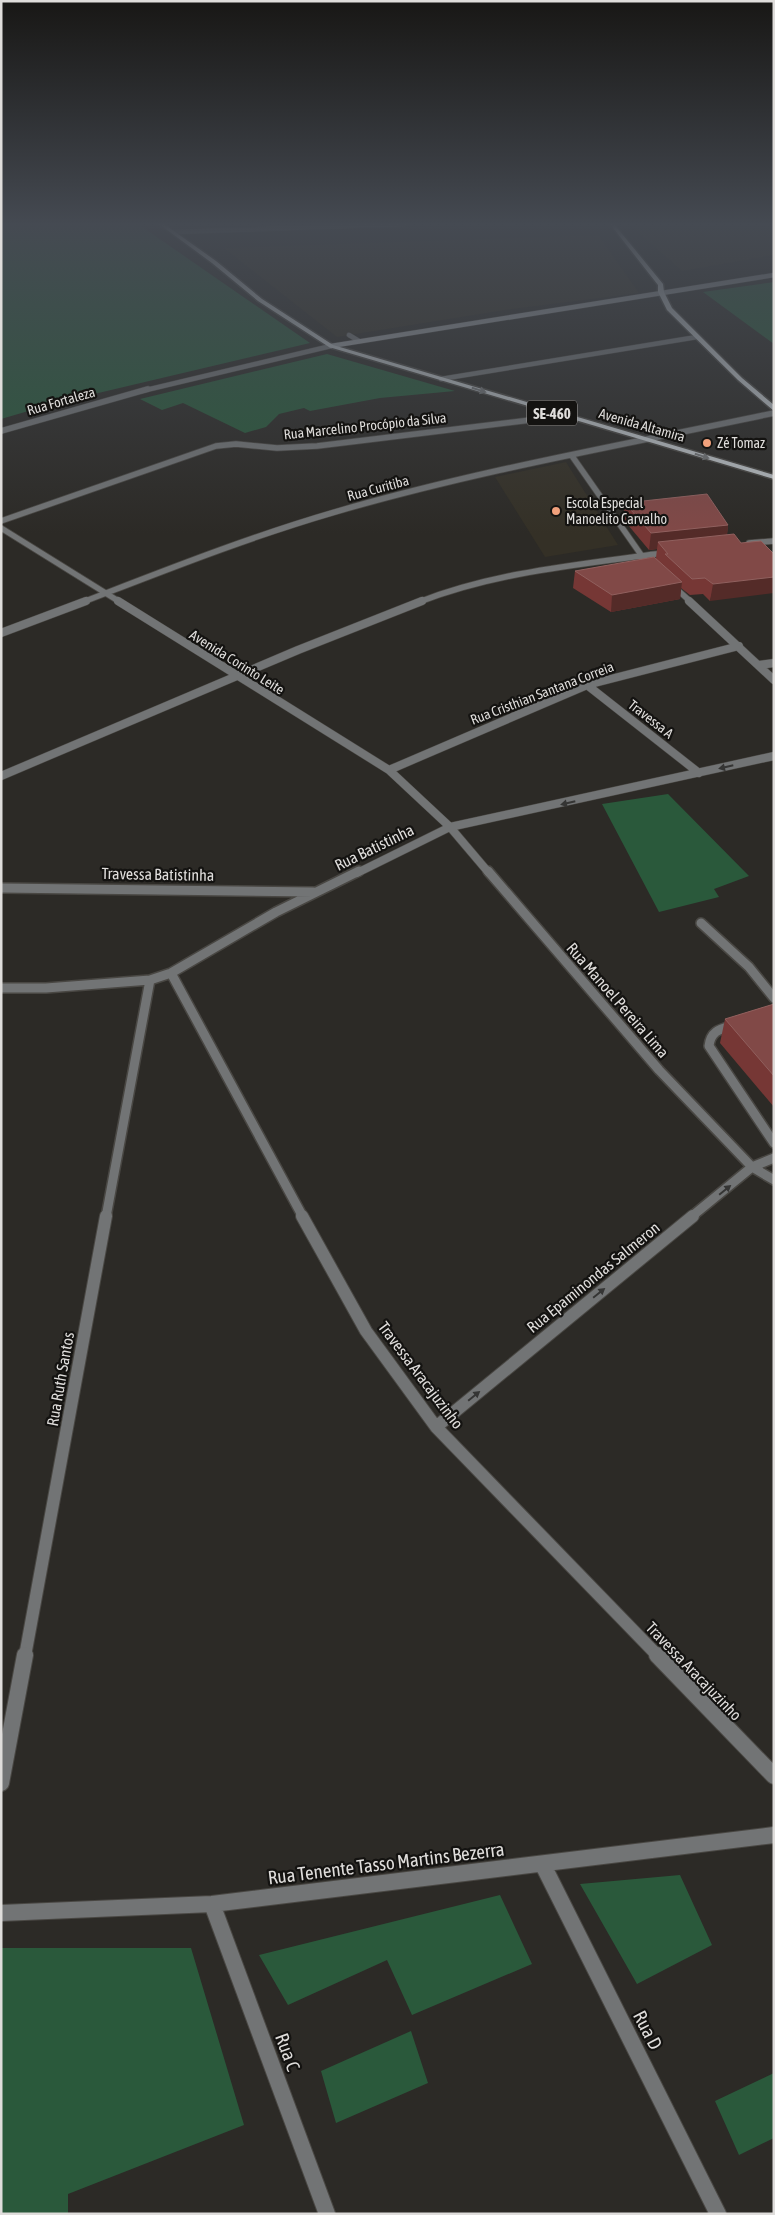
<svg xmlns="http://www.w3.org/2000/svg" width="775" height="2215" font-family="'Asap Condensed',sans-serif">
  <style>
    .built { fill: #343026 }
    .green { fill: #2a593b }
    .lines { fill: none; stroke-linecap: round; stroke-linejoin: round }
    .lane-far1-casing { stroke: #494743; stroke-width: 5.5 }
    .lane-casing { stroke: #494743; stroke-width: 12 }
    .street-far5-casing { stroke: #494743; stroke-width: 5.5 }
    .street-far4-casing { stroke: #494743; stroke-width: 7 }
    .street-far3-casing { stroke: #494743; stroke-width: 9 }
    .street-far2-casing { stroke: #494743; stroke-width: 12 }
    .street-far1-casing { stroke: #494743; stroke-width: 14 }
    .street-casing { stroke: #494743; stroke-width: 18 }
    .secondary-casing { stroke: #494743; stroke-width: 5.5 }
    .primary-casing { stroke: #494743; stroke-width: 3 }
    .lane-far1 { stroke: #727475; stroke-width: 4.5 }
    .lane { stroke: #727475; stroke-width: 9 }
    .street-far5 { stroke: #727475; stroke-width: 4.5 }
    .street-far4 { stroke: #727475; stroke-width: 5.5 }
    .street-far3 { stroke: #727475; stroke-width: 8 }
    .street-far2 { stroke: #727475; stroke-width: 9 }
    .street-far1 { stroke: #727475; stroke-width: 12 }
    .street { stroke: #727475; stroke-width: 16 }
    .secondary { stroke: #9a9da0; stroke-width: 4.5 }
    .primary { fill: #b9bec1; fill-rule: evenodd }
    .wall { fill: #763735 }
    .shaded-wall { fill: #542b28 }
    .building { fill: #814947; stroke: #90605e }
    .oneway { fill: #6f7172 }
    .oneway2 { fill: #353534 }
    .poi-dot { fill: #f1a17c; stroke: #141311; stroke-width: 2 }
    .labels { text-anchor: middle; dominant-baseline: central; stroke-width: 4.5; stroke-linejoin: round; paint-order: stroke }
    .far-street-label { font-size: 14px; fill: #dfdddb; stroke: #141311 }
    .far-poi-label { font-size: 14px; fill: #dfdddb; stroke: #141311; text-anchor: start }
    .shield { fill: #141311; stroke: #a2a09e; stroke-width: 1 }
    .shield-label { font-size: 15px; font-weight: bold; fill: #dfdddb }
    .street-label { font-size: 16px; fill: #dfdddb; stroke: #141311 }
    .near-street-label { font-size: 19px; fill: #dfdddb; stroke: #141311 }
  </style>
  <rect width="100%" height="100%" fill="#2c2a26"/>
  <path class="built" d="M629,224H774V255L682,271Z
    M598,235L639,293L505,310L337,337L224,248Z
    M566,462L618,545L545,557L495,477Z"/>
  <path class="green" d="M1,224H138L310,343L56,403L1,419Z
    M774,282V344L703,292Z
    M327,354L455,391L380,398L310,411L304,408L279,414L266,427L245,433L183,403L162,410L140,399Z
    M668,794L749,876L714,889L719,897L659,912L602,804Z
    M680,1875L712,1945L637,1984L580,1884Z
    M500,1895L532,1964L412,2015L387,1960L288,2005L259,1955Z
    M1,1948H191L244,2125L68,2194V2214H1Z
    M411,2031L428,2083L336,2123L321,2071Z
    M774,2073V2138L739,2155L715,2101Z"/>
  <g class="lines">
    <g class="lane-far1-casing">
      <path id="lane-far1" d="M349,335L359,341"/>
    </g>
    <g class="lane-casing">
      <path id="lane" d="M701,923L749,967L774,998
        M737,1024C722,1029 711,1029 709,1046L774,1143"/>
    </g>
    <g class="street-far5-casing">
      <path id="street-far5" d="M174,232L404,224
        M441,379L697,337
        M142,391L331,346"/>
    </g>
    <g class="street-far4-casing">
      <path id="street-far4" d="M1,431L148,389
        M572,456L644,559
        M1,521L216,446L236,444L277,448L317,446L564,416
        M1,528L120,602
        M749,543L774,541
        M671,584L691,602
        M83,602C166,570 249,537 335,512C479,470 628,444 774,413
        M419,602C498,571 586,564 670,552"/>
    </g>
    <g class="street-far3-casing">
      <path id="street-far3" d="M118,601L389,770L450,827L489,873
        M689,601L774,680
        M1,633L86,601
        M759,665L774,663
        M587,685L699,773
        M389,770L587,685L739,646
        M1,776L298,650L422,601
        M357,873L450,827L774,756"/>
    </g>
    <g class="street-far2-casing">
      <path id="street-far2" d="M488,871L659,1070L752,1167L774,1180
        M1,888L313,892
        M171,973L303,1217
        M1,988H46L150,980L171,973L276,912L359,871
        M106,1217L150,980
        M691,1217L752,1167L774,1158"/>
    </g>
    <g class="street-far1-casing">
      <path id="street-far1" d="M302,1216L366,1331L436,1427L658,1656
        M436,1427L693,1216
        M25,1656L106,1216"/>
    </g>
    <g class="street-casing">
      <path id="street" d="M657,1655L774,1776
        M1,1783L25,1655
        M543,1865L718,2214
        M212,1904L327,2214
        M1,1913L212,1904L774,1835"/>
    </g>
    <g class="secondary-casing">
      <path id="secondary" d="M331,346L774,275"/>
    </g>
    <g class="primary-casing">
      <path id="primary" d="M159,224H164L216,261L262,299L333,345L774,475V479L329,347L258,301L212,263Z
        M610,224H614L663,284L664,292L672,308L742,378L774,405V411L738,380L667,310L658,292V285Z"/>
    </g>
    <use href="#lane-far1" class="lane-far1"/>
    <use href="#lane" class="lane"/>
    <use href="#street-far5" class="street-far5"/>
    <use href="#street-far4" class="street-far4"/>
    <use href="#street-far3" class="street-far3"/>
    <use href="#street-far2" class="street-far2"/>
    <use href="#street-far1" class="street-far1"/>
    <use href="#street" class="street"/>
    <use href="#secondary" class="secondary"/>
    <use href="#primary" class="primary"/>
  </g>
  <path class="wall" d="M625,503L728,525L727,535L710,601L703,594L690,595L681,588L680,599L611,612L573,588L575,571L656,558L657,549L649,550L623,519Z
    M774,1004V1107L720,1043L725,1019Z"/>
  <path class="shaded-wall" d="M728,525L726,541L658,542L657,549L649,550L651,533Z
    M774,577V593L710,601L713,584Z
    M682,582L680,599L611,612L612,595Z"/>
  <path class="building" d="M707,494L728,525L651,533L625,503Z
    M734,534L741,543L761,541L774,554V577L713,584L705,578L692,579L665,554H668L658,542Z
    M654,557L682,582L612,595L575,571Z
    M774,1004V1076L725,1019Z"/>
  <defs><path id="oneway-solid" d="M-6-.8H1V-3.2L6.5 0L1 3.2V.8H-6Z" transform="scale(1.25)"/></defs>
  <g class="oneway">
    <use href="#oneway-solid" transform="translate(479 390) rotate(17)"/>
    <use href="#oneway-solid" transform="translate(702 456) rotate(17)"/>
  </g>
  <g class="oneway2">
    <use href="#oneway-solid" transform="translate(726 767) rotate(167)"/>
    <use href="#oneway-solid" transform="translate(568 803) rotate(167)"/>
    <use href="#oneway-solid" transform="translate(725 1190) rotate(-39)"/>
    <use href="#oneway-solid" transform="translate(599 1293) rotate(-39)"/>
    <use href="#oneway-solid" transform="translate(474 1396) rotate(-39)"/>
  </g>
  <linearGradient id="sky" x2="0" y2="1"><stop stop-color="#181715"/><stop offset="0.42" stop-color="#454a52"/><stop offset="1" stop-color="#454a52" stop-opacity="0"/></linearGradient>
  <rect width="775" height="534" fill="url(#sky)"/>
  <g class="poi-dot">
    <circle cx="707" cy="443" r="5"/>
    <circle cx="556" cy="511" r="5"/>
  </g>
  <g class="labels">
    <g class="far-street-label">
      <text transform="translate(61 401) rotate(-16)">Rua Fortaleza</text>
      <text transform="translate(642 425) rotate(16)">Avenida Altamira</text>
      <text transform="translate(365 426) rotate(-6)">Rua Marcelino Procópio da Silva</text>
      <text transform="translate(378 488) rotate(-15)">Rua Curitiba</text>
      <text transform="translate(237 662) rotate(32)">Avenida Corinto Leite</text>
      <text transform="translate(542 693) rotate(-21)">Rua Cristhian Santana Correia</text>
      <text transform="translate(651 719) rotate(38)">Travessa A</text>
    </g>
    <g class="far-poi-label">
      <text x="717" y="443">Zé Tomaz</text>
      <text x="566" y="503">Escola Especial<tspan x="566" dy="16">Manoelito Carvalho</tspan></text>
    </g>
    <rect class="shield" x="527" y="400.5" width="50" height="25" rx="4"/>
    <g class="shield-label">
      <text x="552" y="413">SE-460</text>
    </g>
    <g class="street-label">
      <text transform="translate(374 847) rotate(-26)">Rua Batistinha</text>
      <text transform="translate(158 874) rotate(1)">Travessa Batistinha</text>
      <text transform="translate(618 1000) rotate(49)">Rua Manoel Pereira Lima</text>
      <text transform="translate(593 1277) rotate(-39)">Rua Epaminondas Salmeron</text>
      <text transform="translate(421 1375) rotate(53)">Travessa Aracajuzinho</text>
      <text transform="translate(60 1379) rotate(-80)">Rua Ruth Santos</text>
      <text transform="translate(694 1671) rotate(46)">Travessa Aracajuzinho</text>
    </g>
    <g class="near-street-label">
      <text transform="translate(386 1863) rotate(-7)">Rua Tenente Tasso Martins Bezerra</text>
      <text transform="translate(648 2030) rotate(63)">Rua D</text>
      <text transform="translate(288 2052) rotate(70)">Rua C</text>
    </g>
  </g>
  <rect width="775" height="2215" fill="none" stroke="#dfdddb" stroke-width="5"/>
</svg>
